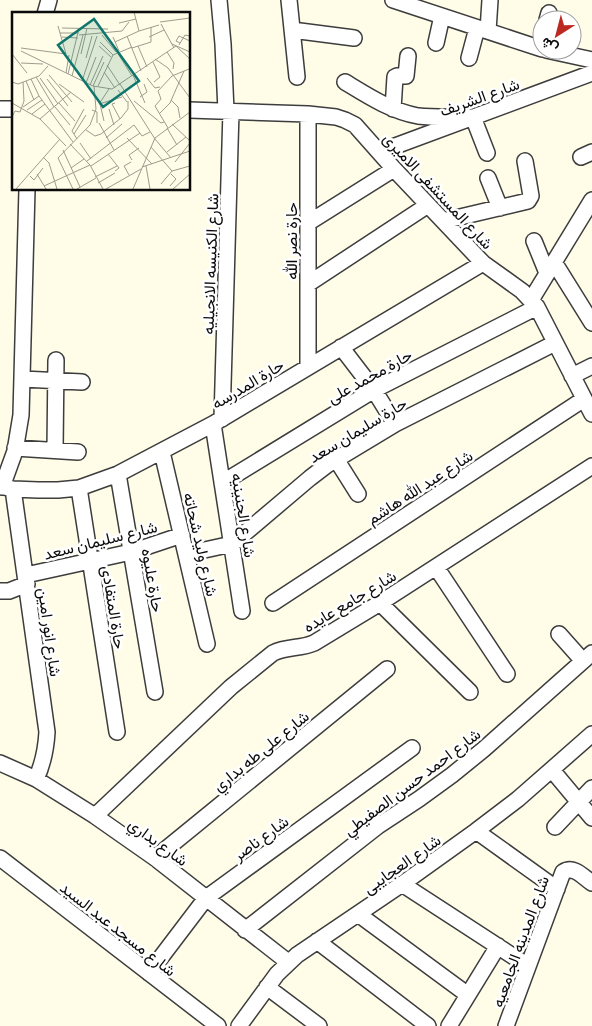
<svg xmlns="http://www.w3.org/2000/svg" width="592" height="1026" font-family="Literata,Vazirmatn,serif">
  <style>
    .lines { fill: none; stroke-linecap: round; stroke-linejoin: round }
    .minor-casing { stroke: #3d3d3d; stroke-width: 18 }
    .minor { stroke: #fff; stroke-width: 15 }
    .labels { text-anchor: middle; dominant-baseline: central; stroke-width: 5; stroke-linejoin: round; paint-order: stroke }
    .street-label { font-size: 16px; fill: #0a0a0a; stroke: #fff }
    .inset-road { fill: none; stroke: #9d9c8f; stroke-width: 1 }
    .view { fill: #0f766e; fill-opacity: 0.15; stroke: #0f766e; stroke-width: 2.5 }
    .inset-edge { fill: none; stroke: #0a0a0a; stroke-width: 2.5 }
  </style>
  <rect width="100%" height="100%" fill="#fffde7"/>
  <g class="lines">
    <g class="minor-casing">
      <path id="minor" d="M219,0L223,44L226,111
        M289,0L297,77
        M393,0L542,49
        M45,14L49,0
        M547,20L549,13
        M292,30L354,38
        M488,31L490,0
        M436,43L442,16
        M546,50L592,60
        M469,58L477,28
        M345,82C368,96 391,111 418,116C436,118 455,117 473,117L487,153
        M0,109H14
        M393,109L395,77L397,76H406L408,56
        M189,110L308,114L336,117L345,120L355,125L394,169L483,263L522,291L537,307L592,414
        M379,152L592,73
        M581,157L592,152
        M488,178L500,208
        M443,221L528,201L531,196L525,161
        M308,223L394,169
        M534,241L547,273
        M554,262L592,323
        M308,284L428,205
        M531,300L592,200
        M341,347L374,390L395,424
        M308,367V114
        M572,376L592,366
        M23,379L82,382
        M222,419L231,111
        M213,424L242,611
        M15,448L78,452
        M55,450L56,360
        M162,452L207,644
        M336,459L358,494
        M118,474L155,692
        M222,483L374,390L537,307
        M0,486L13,489L38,490H58L79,488L118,474L213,424L483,263
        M2,487L15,451L21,415L27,189
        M79,488L117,732
        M13,489L47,732C46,749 43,764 36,779
        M186,554L232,544L310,478L327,465L395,424L555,343
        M436,567L507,674
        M26,575L131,552L182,535
        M0,591H9L27,584
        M273,603L584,399
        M380,603L470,692
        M559,634L583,661
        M0,763L36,779L95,816L155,858L288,962
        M552,770L592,818
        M95,816L231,687L273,653C287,646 300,649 314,643L380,603L592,466
        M555,827L592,788
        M476,831L557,889
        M0,858L218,1026
        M155,858L387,669
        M402,884L528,966
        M358,914L468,995
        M245,930L378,826L419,799L452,775L484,749L592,653
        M317,941L428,1026
        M149,973L206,898L412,748
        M267,987L319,1026
        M239,1026L277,974L297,955L402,884L476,831L518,799L592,734
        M449,1026L498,946
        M506,1026L563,872C574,865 583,877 592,883"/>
    </g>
    <use href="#minor" class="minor"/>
  </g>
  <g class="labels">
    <g class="street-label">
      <text transform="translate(479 96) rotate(-20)">شارع الشريف</text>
      <text transform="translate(439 190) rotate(47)">شارع المستشفى الاميرى</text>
      <text transform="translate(290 241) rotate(-90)">حارة نصر الله</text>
      <text transform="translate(209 264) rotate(-88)">شارع الكنيسه الانجيليه</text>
      <text transform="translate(369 375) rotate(-29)">حارة محمد على</text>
      <text transform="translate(247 383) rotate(-31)">حارة المدرسه</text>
      <text transform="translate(357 429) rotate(-31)">حارة سليمان سعد</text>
      <text transform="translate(419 486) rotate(-33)">شارع عبد الله هاشم</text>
      <text transform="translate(245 515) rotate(81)">شارع الجنينيه</text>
      <text transform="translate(100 539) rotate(-14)">شارع سليمان سعد</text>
      <text transform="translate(202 544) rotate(77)">شارع وليد شحاته</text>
      <text transform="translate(154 580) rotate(80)">حارة عليوه</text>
      <text transform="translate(349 600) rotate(-31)">شارع جامع عايده</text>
      <text transform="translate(115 607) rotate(81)">حارة المتفادى</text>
      <text transform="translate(51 632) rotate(82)">شارع انور امين</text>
      <text transform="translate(260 750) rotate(-39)">شارع على طه بداري</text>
      <text transform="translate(411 781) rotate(-37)">شارع احمد حسن الصفيطي</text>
      <text transform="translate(260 837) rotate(-36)">شارع ناصر</text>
      <text transform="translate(159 841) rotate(36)">شارع بداري</text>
      <text transform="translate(401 863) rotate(-35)">شارع العجايبى</text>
      <text transform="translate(119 928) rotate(38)">شارع مسجد عبد السيد</text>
      <text transform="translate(519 941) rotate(-70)">شارع المدينه الجامعيه</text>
    </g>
  </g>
  <g transform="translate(12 12)">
    <rect width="178" height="178" fill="#fffde7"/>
    <path class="inset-road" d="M122,0L127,19L147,13M148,10L178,6M107,11L124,7M149,12L162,36M50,16L96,17M48,21H67M67,23L110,19L117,10M90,23L104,40M115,24L129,59M50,25L66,26M101,25L107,39M137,25L152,18M88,30L101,43M103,30L127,19M168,31L164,29L167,24L178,29M160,32L178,40M167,33L173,23L178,24M87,34L99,45M126,34L135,55M9,36L54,42L46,14M120,36L139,30V15M9,39L81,74L100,77L164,34L178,47M105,40L120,64M155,40L162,51L161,57M0,42L15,61M69,42L75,16M74,46L80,24M143,47L156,56L178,86M141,50L148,65L142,70M9,51L31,52M95,53L108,73M92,60L103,76M54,61L57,43M56,62L67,16M37,63L60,90M121,63L133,91M60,64L71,23M160,64L177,57M24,65L42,95M28,66L46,92M135,66L143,76L148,75M19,67L27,84L61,130M35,67L56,94M14,69L22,88M70,69L85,24M0,70L6,72L27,64L36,54M74,71L84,45M47,72L72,90M108,72L143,127L159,146M78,73L91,44M81,74L92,50M86,74L101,43L120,35M106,78L115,90M128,85L135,80L132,72M159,88L166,95L168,106M122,89L149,111L152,110M0,91L28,107L54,134M47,91L63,109M103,91L100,92L108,107M87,92L110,85M87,92L97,77M88,92L92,109M11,95L27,84M43,95L58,113M97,97L102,113M15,98L30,88M80,98L85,100V111M20,102L33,92M147,102L158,91L172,59M0,105L3,99L8,100L12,89L11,70M28,107L59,80M87,111L102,138M160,112L178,129M155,116L165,133M156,116L143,94L149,87L146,79L160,64M74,118L83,124L89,122L109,106L116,97V89M62,122L74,103M94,126L110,112M115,126L140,152M65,127L60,119L72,97M68,131L79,147M58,132L78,153L91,177M139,135L160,159M51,138L68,175M155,140L174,125M96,142L107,156L103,159M31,145L37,151L45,177M120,148L117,143L127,136M75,149L122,113L130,124L138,120M163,150L178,131M79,154L128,121M134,154L138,177M130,155L178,139M59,156L72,147M160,159L178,154M25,162L34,177M117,163L112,154L119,150M18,164L22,168L31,156M83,165L105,154M86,171L103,161M149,172L160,159M32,174L78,153M158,174L164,167L159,162M4,177L48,127M61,177L46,146L78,113L84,97L82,74M65,177L84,166M94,177L129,157M121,177L143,126L178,100M161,177L178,162"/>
    <path class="view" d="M82,7L127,69L91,95L46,33Z"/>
    <rect width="178" height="178" class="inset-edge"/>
  </g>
  <g transform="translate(557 35) rotate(216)"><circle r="24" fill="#ffffff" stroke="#9d9d9d"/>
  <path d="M0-4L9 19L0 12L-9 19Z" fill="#bb2921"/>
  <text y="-8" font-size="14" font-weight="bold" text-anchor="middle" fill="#0a0a0a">ش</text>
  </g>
</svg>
